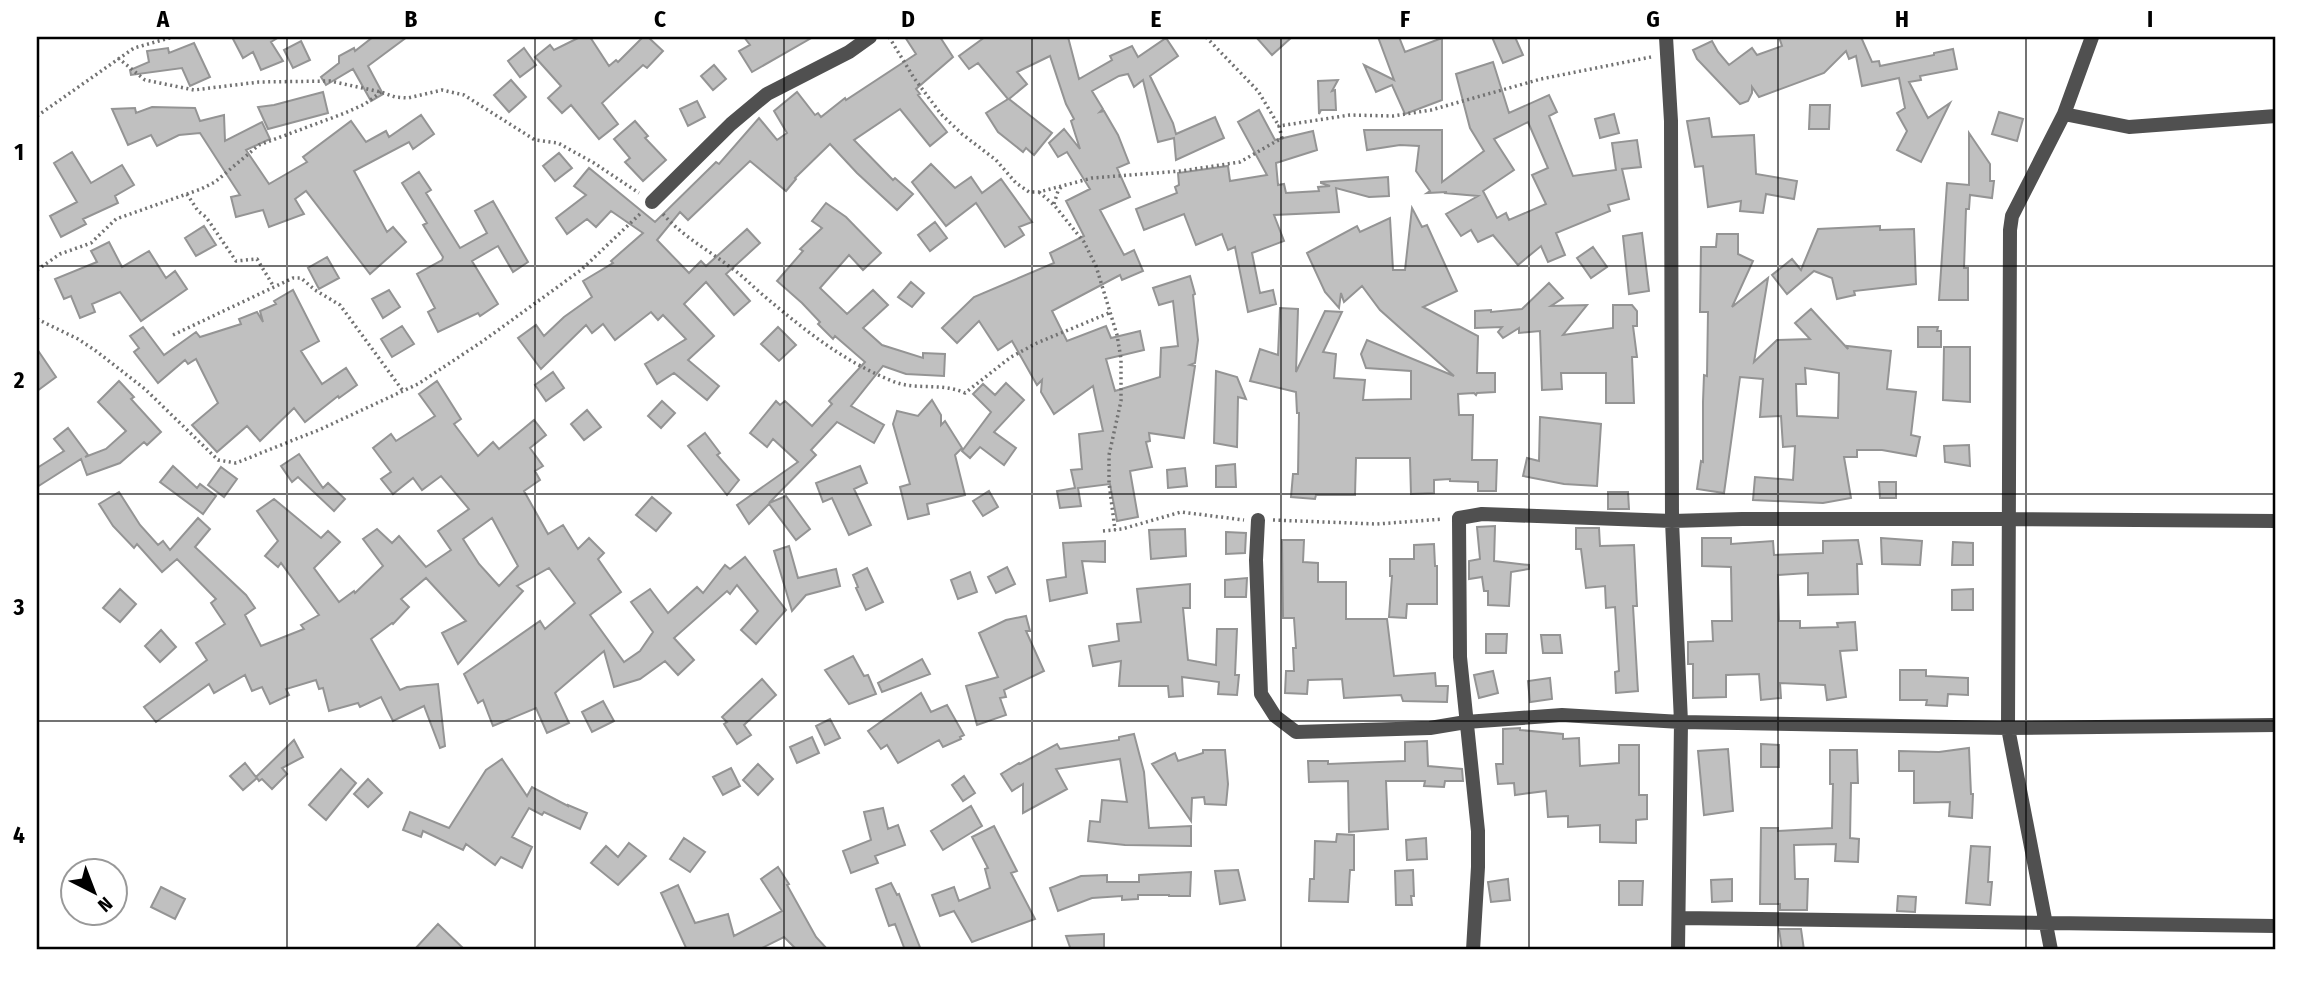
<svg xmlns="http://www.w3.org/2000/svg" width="2313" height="987" font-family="'Fira Sans Condensed',sans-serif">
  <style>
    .building { fill: #c0c0c0; stroke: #949494; stroke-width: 2; fill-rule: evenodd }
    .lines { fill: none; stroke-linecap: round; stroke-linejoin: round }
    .path { stroke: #727272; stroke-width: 3.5; stroke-dasharray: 2 3.5; stroke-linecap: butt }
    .minor { stroke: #505050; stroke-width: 14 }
    .grid { fill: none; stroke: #000; stroke-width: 2; stroke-opacity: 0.55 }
    .neatline { fill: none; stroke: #000; stroke-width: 2.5 }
    .grid-label { font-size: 23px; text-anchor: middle; font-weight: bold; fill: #000 }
  </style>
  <rect width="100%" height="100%" fill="#fff"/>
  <path class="building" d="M232,37H279L271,42L283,61L261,70L253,52L243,58Z
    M373,37H407L368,66L383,94L371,101L353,69L326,85L321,77L339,63V56L354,48L355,51Z
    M580,37H590L609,66L616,60L618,62L643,37H648L663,51L647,68L643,65L602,103L618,124L599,139L571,105L562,113L548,98L561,86L535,57L550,45L554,50Z
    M744,37H813L752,72L739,51L750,45Z
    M905,37H940L953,57L916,89L920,94L918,95L947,132L930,146L900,109L854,140L893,180L895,178L913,194L897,210L857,173L830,144L795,178L796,179L786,191L750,161L688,220L680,212L657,240L689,273L701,261L706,266L747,229L760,243L726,274L750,301L734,315L706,282L684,304L714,336L688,360L719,386L707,400L674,373L657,384L645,364L686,339L663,315L658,320L651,312L615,340L603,324L592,333L586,325L541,369L518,338L536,325L544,336L564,317L592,297L583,281L613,263L611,261L643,233L611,211L596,227L587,219L567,234L556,218L586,195L574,186L589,168L655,222L716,162L719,164L759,118L777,140L787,133L774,111L797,92L815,115L818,113L821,117L845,98L846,100L916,54Z
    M985,37H1068L1079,79L1112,60L1110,56L1132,46L1138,57L1166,38L1178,56L1150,76L1173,123L1176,134L1215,117L1224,138L1176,160L1174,138L1158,142L1143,80L1134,87L1128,74L1119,76L1092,91L1103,109L1100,112L1104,111L1118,135L1129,163L1117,168L1130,197L1100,210L1124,255L1134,250L1143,271L1122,280L1120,275L1052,311L1067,341L1106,326L1111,338L1140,331L1144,350L1106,359L1115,391L1160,377L1161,348L1178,346L1173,301L1159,305L1153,288L1190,276L1195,294L1193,295L1198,340L1195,363L1190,365L1195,366L1184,438L1149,433L1150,441L1146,442L1152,467L1130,471L1138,517L1117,521L1110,484L1078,488L1081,506L1060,508L1057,491L1075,488L1071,470L1082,469L1079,434L1103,431L1093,386L1054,414L1041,392L1042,380L1037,385L1012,341L998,350L979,321L957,343L942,328L974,297L1054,263L1050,253L1084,236L1066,201L1090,189L1067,152L1058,157L1049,143L1064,129L1080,149L1071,121L1074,119L1066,104L1050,56L1017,72L1027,84L1009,99L1052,133L1034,155L1026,148L1023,152L998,132L986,113L1008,99L978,63L969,69L959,56Z
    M1256,37H1292L1272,55Z
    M1378,37H1399L1405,52L1442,38V100L1405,114L1392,85L1376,92L1364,65L1394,80Z
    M1492,37H1515L1523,55L1503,63Z
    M1779,37H1861L1872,62L1879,61L1880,66L1934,55V53L1953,49L1957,69L1920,76L1921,80L1909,82L1928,118L1950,103L1921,162L1897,150L1907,131L1897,113L1905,108L1899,78L1862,86L1856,56L1849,59L1846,51L1824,73L1759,97L1752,87V93L1748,101L1740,104L1697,59L1693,50L1712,41L1718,52L1729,65L1752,48L1757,55L1782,46Z
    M301,41L310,60L293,68L284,50Z
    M194,43L210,77L190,86L182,68L131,75L130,70L149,62L147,51L168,48L169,53Z
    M524,48L536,65L520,77L508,61Z
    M1493,62L1509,113L1549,95L1557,112L1549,116L1573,176L1616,170L1612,143L1637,140L1641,167L1622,169L1629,199L1608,205L1610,211L1556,233L1565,255L1548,262L1541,246L1518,265L1493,235L1478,242L1471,230L1461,236L1446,214L1478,196L1444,193L1447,192L1427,193L1430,191L1416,171L1419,146L1400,145L1367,150L1364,130H1442V182L1484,151L1470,128L1456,74ZM1528,122L1548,168L1532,175L1546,204L1509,220L1506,213L1497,218L1483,191L1514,170L1494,139Z
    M714,65L726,79L713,90L701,76Z
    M511,80L526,97L509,112L494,95Z
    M1338,80L1332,91L1335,90L1336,110H1321L1319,114L1318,81Z
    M323,92L328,113L268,129L258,107L274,105Z
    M697,101L705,117L688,126L680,109Z
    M1810,105H1830L1829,129H1809Z
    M152,107L195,108L200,121L224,115L225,141L262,122L270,139L246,150L269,184L307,162L303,157L351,121L366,142L386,131L389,137L421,115L434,134L413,149L409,142L354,171L387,232L393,227L406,242L370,274L306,191L295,199L304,214L269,227L263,210L236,217L231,197L240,195L200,133L179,135L157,146L151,135L128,145L112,109L135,108L136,113Z
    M1259,110L1275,140L1313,131L1317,150L1276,163L1278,185L1284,184L1286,193L1319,191L1318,187L1330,186L1321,183V182L1388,177L1389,196L1369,197L1336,188L1339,212L1274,215L1284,241L1252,253L1260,293L1273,290L1276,304L1248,312L1235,247L1228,250L1222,234L1196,245L1184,214L1144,230L1136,209L1177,193L1175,187L1179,185L1178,173L1228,166L1230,181L1267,175L1238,122Z
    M1999,112L2023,119L2017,141L1992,134Z
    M1614,114L1619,133L1600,138L1595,119Z
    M1709,118L1712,137L1754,135L1756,174L1797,181L1794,199L1766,194L1763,213L1740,211L1741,201L1708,207L1703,166L1695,167L1687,121Z
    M635,121L648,136L645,138L666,160L643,181L625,162L630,158L614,139Z
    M1969,133L1990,164V181H1994L1992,198L1970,195L1969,209H1966L1964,268H1968V300H1939L1947,183L1969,185Z
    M72,152L91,183L122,165L134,185L115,196L118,203L83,219L86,224L61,237L50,216L77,202L54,163Z
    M559,153L572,168L555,181L543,166Z
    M931,164L955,188L971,177L982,193L1001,179L1032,222L1019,227L1024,235L1005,247L976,203L946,226L912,182Z
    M419,172L431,190L426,193L460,248L487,233L475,211L493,201L528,262L513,272L498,246L472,261L498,304L480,316L478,313L438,332L428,312L435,308L417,274L442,260L443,257L423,225L427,223L402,183Z
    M826,203L846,217L881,253L863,270L849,255L820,288L847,314L873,290L888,305L863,328L882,345L923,358V353L945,354L944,376L906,374L883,366L851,406L884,425L874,443L837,422L811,450L816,455L769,503L786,496L810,529L796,540L769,504L749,524L737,505L798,462L773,439L767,447L750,433L776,401L780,405L785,401L812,426L832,404L829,401L865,362L835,336L833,339L818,324L820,322L802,303L777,281L803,251L800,249L822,228L812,221Z
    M1412,208L1422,227L1427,225L1457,291L1423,307L1478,336L1477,373H1495V392L1477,393L1476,395L1474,393L1458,394L1459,415H1473L1472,460H1497L1496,491H1478V482L1450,481V479L1434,480V493L1411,494L1410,458H1356L1355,495H1316L1315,499L1291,497L1293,474H1298L1299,413H1297L1296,392L1250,381L1260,349L1278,355L1280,308L1298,309L1296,372L1325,311L1342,312L1323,352L1336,354L1334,378L1365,380L1363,400L1411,399V371L1366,368L1361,354L1367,340L1454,376L1380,310L1362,286L1344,302L1341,293L1339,308L1325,292L1307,253L1357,226L1360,232L1390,218L1393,270H1405Z
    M935,222L947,238L930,251L918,235Z
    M204,226L216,245L196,256L185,238Z
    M1880,226V230L1914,229L1916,284L1854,291L1855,295L1837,299L1832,278L1814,271L1787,294L1772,275L1792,259L1801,270L1818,229Z
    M1642,233L1649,291L1629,294L1623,236Z
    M1717,234H1738V254L1753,261L1732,307L1768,278L1754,362L1777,340L1810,339L1795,323L1811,309L1848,349L1847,346L1891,351L1887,389L1916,392L1911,435L1920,437L1916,456L1882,450H1857V457H1844L1851,498L1823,503L1753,500L1755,477L1793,480L1795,446L1783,447L1781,416L1760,417L1763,379L1740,377L1724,493L1697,489L1701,461L1703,462V402L1704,375L1707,376L1708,312H1700L1701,247H1716ZM1805,368L1839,373L1838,418L1797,416L1796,384H1806Z
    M109,242L122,267L149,251L166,278L175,271L187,289L141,321L120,292L92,304L95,312L80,318L71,296L64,299L55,279L97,262L91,251Z
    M1593,247L1607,267L1591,278L1577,258Z
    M327,257L339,278L319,289L308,268Z
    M911,282L924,293L912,307L898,297Z
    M1549,283L1563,298L1551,306L1587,305L1563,335L1613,328V305H1632L1637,311V326H1633L1637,357H1632L1634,403H1606V373H1561L1562,389L1542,390L1540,331L1519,333V328L1503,338L1498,332L1502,327L1475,328V311L1491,310V312L1522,309Z
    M293,290L319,341L301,351L322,384L346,368L357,385L339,398L338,396L305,422L294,408L260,441L247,426L217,452L192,425L218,403L196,359L188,364L185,360L158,383L134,352L139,348L130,336L143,327L164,355L196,332L200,337L241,324L239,319L257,312L263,322L260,311L276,304L274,301Z
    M389,290L400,307L383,318L372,299Z
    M402,326L414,344L392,357L381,339Z
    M778,327L796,345L779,361L761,344Z
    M1918,327H1938L1937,331H1941V347H1918Z
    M1944,347H1970V402L1943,400Z
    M37,349L56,377L37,391Z
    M1216,371L1237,377L1246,399L1238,397L1237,447L1214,443Z
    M553,372L564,388L546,401L535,385Z
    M119,381L134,397L131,399L161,432L147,445L144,442L120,463L87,475L81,459L37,487V468L64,451L54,439L68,428L88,455L85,457L106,449L126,431L98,402Z
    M437,381L461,419L454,424L478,456L493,442L499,449L534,420L546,435L530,448L543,466L535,471L540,480L524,491L548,534L563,525L578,549L589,538L604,553L598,559L621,592L590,615L624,662L640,651L653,632L631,602L650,589L668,613L697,587L703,593L725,565L730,569L745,557L786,610L756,644L741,630L758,611L737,585L730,594L727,591L674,638L694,660L678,675L665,661L640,679L614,687L604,651L555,693L569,723L547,733L536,708L493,726L483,700L478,703L464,674L540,621L545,629L575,603L549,568L517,586L523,591L458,664L442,633L466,621L426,578L401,599L409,607L393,624L392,623L371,639L400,690L407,687L438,684L445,746L440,748L424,706L393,721L381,697L360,707L358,703L329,711L323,688L319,689L316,680L286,689L289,695L270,704L262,687L252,691L245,675L214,693L209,684L156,722L144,707L207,660L196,643L225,624L211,603L216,599L177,559L162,572L137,544L134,548L113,526L99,504L119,492L140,525L158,545L163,541L170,550L198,518L210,529L195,547L246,595L255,608L245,615L261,646L304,629L301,625L319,615L281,563L278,567L265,556L278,541L257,511L274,499L321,538L328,531L340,542L314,568L339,602L354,591L355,593L383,566L363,539L377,529L392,543L399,536L426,567L451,550L438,531L469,509L441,476L422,490L413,478L393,494L381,479L391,472L373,448L391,434L396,441L435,416L419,394ZM492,518L518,566L499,586L479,564L463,539Z
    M1006,383L1024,400L994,432L1016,448L1004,465L980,447L970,458L962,451L991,412L973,394L983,384L995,395Z
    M932,400L941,415V425L945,421L962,448L955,455L965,495L927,504L929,514L908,519L900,487L910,484L893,424L897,411L918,416Z
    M662,401L675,413L661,428L648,416Z
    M587,410L601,427L584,440L571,424Z
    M1540,417L1601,424L1597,486L1564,484L1523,476L1527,458L1539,461Z
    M705,433L720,453L717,455L739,480L727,495L688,446Z
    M1969,445L1970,466L1945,462L1944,446Z
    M299,454L323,488L328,483L345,499L334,511L298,477L292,482L281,466Z
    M1235,464L1236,487H1216V466Z
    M173,466L197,488L200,484L216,496L203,514L160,482Z
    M860,466L867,483L854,489L871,525L849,535L832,498L823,502L816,483Z
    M221,467L237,479L224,497L208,485Z
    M1185,468L1187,486L1168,488L1167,470Z
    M1879,482H1896V498H1880Z
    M989,491L998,507L983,516L973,501Z
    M1608,492H1628L1629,509H1608Z
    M652,497L671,513L656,531L636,515Z
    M1495,526L1494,561L1529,565V569L1511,572L1509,606L1488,605V591H1484L1482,577L1469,579V561L1480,559L1477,527Z
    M1576,528H1599L1600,546L1634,545L1637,606H1633L1638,691L1616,693L1615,672L1619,671L1615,607L1606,608L1605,586L1586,588L1581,549H1576Z
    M1185,529L1186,556L1151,559L1149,530Z
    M1226,532L1246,533L1245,553L1226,554Z
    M1702,538H1731V544L1773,541L1774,555L1823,553V541L1858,540L1862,564H1857L1858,594L1808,595V573L1778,575L1779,621H1800V628L1838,627L1837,623L1855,622L1857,650L1840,651L1846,697L1827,700L1825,685L1780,683L1781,698L1761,700L1759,674L1726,675V697L1693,698V664H1688V642L1713,641L1712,621H1732L1731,567L1702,566Z
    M1881,538L1922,541L1920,565L1882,564Z
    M1282,540H1304L1303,562L1318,563V582H1346V619H1387L1394,676L1435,673L1436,686H1448L1447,702L1403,701L1401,695L1344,698L1342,679L1308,680L1307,694L1285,693L1286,671H1294L1293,648H1296L1294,618H1283Z
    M1105,541V562L1082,561L1087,593L1050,601L1047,580L1066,577L1063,543Z
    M1953,542L1973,543V565H1952Z
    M1434,544L1435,566H1437V604H1407L1406,618L1389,617L1392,576H1390V559H1414V545Z
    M789,546L798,578L836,569L840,586L806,595L792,611L774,551Z
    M1007,567L1015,584L996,593L988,577Z
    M867,568L883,602L866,610L856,588L858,587L853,575Z
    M970,572L977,592L958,599L951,580Z
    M1247,578L1246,597H1225V580Z
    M1190,584V608H1183L1188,660L1216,665L1217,629H1237L1235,675H1239L1237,695L1218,694L1219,682L1182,677L1183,696L1169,697L1168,686H1119L1121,661L1093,666L1089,646L1119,641L1117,624L1141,622L1137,589Z
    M120,589L136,604L120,622L103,608Z
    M1973,589V610H1952V590Z
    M1026,616L1030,631H1026L1044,671L1004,690L1006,697L1000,698L1006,715L977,725L966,686L998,677L979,633L1006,620Z
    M161,630L176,647L160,662L145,646Z
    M1486,634H1507L1506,653H1486Z
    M1541,635H1560L1562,653H1543Z
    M853,656L864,676L868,675L876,694L849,704L825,670Z
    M922,659L930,674L882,692L878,683Z
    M1900,670H1926V676L1968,678V695L1948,694L1947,706L1926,705L1927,700H1900Z
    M1493,671L1498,693L1479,698L1474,675Z
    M1550,678L1552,699L1530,702L1528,681Z
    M762,679L776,695L744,725L751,735L737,744L724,724L727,722L722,717Z
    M921,693L931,712L947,705L964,735L960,737L961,739L943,747L939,740L898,763L887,745L881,749L868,731Z
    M603,701L614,721L592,732L582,712Z
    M830,719L840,738L825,745L816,726Z
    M1520,728V730L1563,734V739L1579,738L1580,766L1619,763V745H1639V795H1647V819L1636,820V843L1600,842V825L1568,827V816L1548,817L1546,791L1515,795L1514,783L1498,784L1496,764H1503V729Z
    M1134,734L1144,772L1149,828L1191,826V846L1125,845L1088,841L1090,821L1100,822L1102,800L1127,802L1120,759L1056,769L1067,789L1023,813V784L1012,791L1001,774L1019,763L1020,764L1057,744L1060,749L1119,740V737Z
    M812,737L819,753L797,763L790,747Z
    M294,740L303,757L282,768L287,774L272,789L262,779L259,781L257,778L243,790L230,776L245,763L256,777Z
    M1427,741L1428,766L1462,769L1463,781H1445L1444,787L1424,786L1425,781H1386L1388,829L1349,832L1348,781L1309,782L1308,761H1328V764L1405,761V742Z
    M1761,744L1779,745V767H1761Z
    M1969,748L1971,794H1973L1972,818L1949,816L1950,802L1914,803V771H1899V751L1939,752Z
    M1728,749L1733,811L1704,815L1698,751Z
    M1203,750H1225L1228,784L1226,805L1205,804L1204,797L1192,798L1191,821L1152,764L1175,753L1178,761L1203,753Z
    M1830,750H1857L1858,783H1851L1850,838L1859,839L1858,862L1835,861L1836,844L1794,845L1795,879H1808L1807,910H1780V904H1760L1761,828H1778V831L1832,828L1833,784H1830Z
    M502,759L527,796L532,787L568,806V805L587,813L580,829L544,812L542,815L529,808L512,837L532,847L522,868L501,857L495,865L466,844L463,850L423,831L421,837L403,830L410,812L449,828L486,770Z
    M758,764L773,779L758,795L743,780Z
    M731,768L740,786L723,795L713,777Z
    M341,769L356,783L326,820L309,805Z
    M964,776L975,793L963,801L952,785Z
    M368,779L382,793L368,807L354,794Z
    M971,806L982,826L943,850L931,831Z
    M883,808L888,829L898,825L905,845L875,856L878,863L851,873L843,851L871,840L864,812Z
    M994,826L1017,871L1011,873L1035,919L972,942L954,911L940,916L932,895L954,887L959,901L990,888L985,869L988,868L972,837Z
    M1337,834L1354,835V870H1350L1348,902L1309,901L1310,879H1314L1315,841L1336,842Z
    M684,838L705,852L690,872L670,859Z
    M1426,838L1427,859L1407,860L1406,840Z
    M629,843L646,856L618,885L591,863L606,846L618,857Z
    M1971,846L1990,847L1988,882H1992L1990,905L1966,903Z
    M778,867L789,884L787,885L816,937L828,950H797L784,937L758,950H687L661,893L678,885L695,923L728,914L734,936L782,911L761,879Z
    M1238,870L1245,900L1220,904L1215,871Z
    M1413,870L1414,896H1411L1412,905H1396L1395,871Z
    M1191,872L1190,896H1169V895H1138V899L1122,900V896L1092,898L1058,911L1050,888L1081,876L1107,875V882H1139V875Z
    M1508,879L1510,900L1491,902L1488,882Z
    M1732,879V901L1712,902L1711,880Z
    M1619,881H1643L1642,905H1619Z
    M891,883L897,895L899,894L921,950H905L895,924L889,926L876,889Z
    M161,887L185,899L175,919L151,907Z
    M1898,896L1916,897L1915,912L1897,911Z
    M438,924L465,950H414Z
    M1779,929H1801L1804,950H1782Z
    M1104,934V950H1071L1066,936Z"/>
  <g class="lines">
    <path class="path" d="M889,37L914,78L941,114L962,134L996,160L1016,183L1029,192H1039L1092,178L1181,171L1240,162L1282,138L1279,126L1350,115L1393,116L1431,110L1541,79L1651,57
      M1206,37L1258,91L1279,126
      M118,58L145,80L194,90L259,82L330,81L381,92L395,97L408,98L442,90L464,95L535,140L558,143L594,163L639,193
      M37,116L134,48L173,37
      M1039,192L1054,205L1084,242L1096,266L1117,335L1121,359V401L1109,455V483L1115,530
      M187,194L198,211L206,217L236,261L257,259L274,287
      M1054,204L1058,191L1062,186
      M663,214C682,236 707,249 730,267C742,275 752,286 763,295C803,329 843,361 892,381C916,391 941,382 965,393L1011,357L1037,343L1109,313
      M37,270L60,254L91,243L116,219L201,189L215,182L259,145L345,113L365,104L381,92
      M37,319L78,339L96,351L145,389L218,460L236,463L321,429L418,384L483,341L581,270L640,214
      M173,335L293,278H301L315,290L340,305L403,391
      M1273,520L1377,524L1443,519
      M1103,531L1122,529L1181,512L1244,520"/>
    <path class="minor" d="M1666,37L1671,121L1672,521L1681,722L1678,950
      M2064,114L2129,127L2276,116
      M652,202L731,124L767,94L849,52L870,37
      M1258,520L1256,560L1261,694L1275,716L1296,732L1430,728L1466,722L1562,715L1681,722L2008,728L2276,725
      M1679,918L2276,926
      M1473,950L1478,867V831L1460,657L1459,518L1482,514L1672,521L1742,519H2009L2276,521
      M2051,950L2008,728L2010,230L2012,216L2064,114L2092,37"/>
  </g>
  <path class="grid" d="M287,37V950M535,37V950M784,37V950M1032,37V950M1281,37V950M1529,37V950M1778,37V950M2026,37V950M37,266H2276M37,494H2276M37,721H2276"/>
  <rect width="2313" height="987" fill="none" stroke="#ffffff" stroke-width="77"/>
  <g transform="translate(94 892) rotate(138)"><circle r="33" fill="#ffffff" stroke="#999999" stroke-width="2"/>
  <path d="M0-5L12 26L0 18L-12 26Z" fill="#000000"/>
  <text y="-10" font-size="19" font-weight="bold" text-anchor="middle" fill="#000000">N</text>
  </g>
  <rect x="38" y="38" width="2236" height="910" class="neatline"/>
  <g class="grid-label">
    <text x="163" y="27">A</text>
    <text x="411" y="27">B</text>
    <text x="660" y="27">C</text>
    <text x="908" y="27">D</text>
    <text x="1156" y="27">E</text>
    <text x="1405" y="27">F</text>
    <text x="1653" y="27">G</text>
    <text x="1902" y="27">H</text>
    <text x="2150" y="27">I</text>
    <text x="19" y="160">1</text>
    <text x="19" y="388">2</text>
    <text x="19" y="615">3</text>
    <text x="19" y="843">4</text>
  </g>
</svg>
